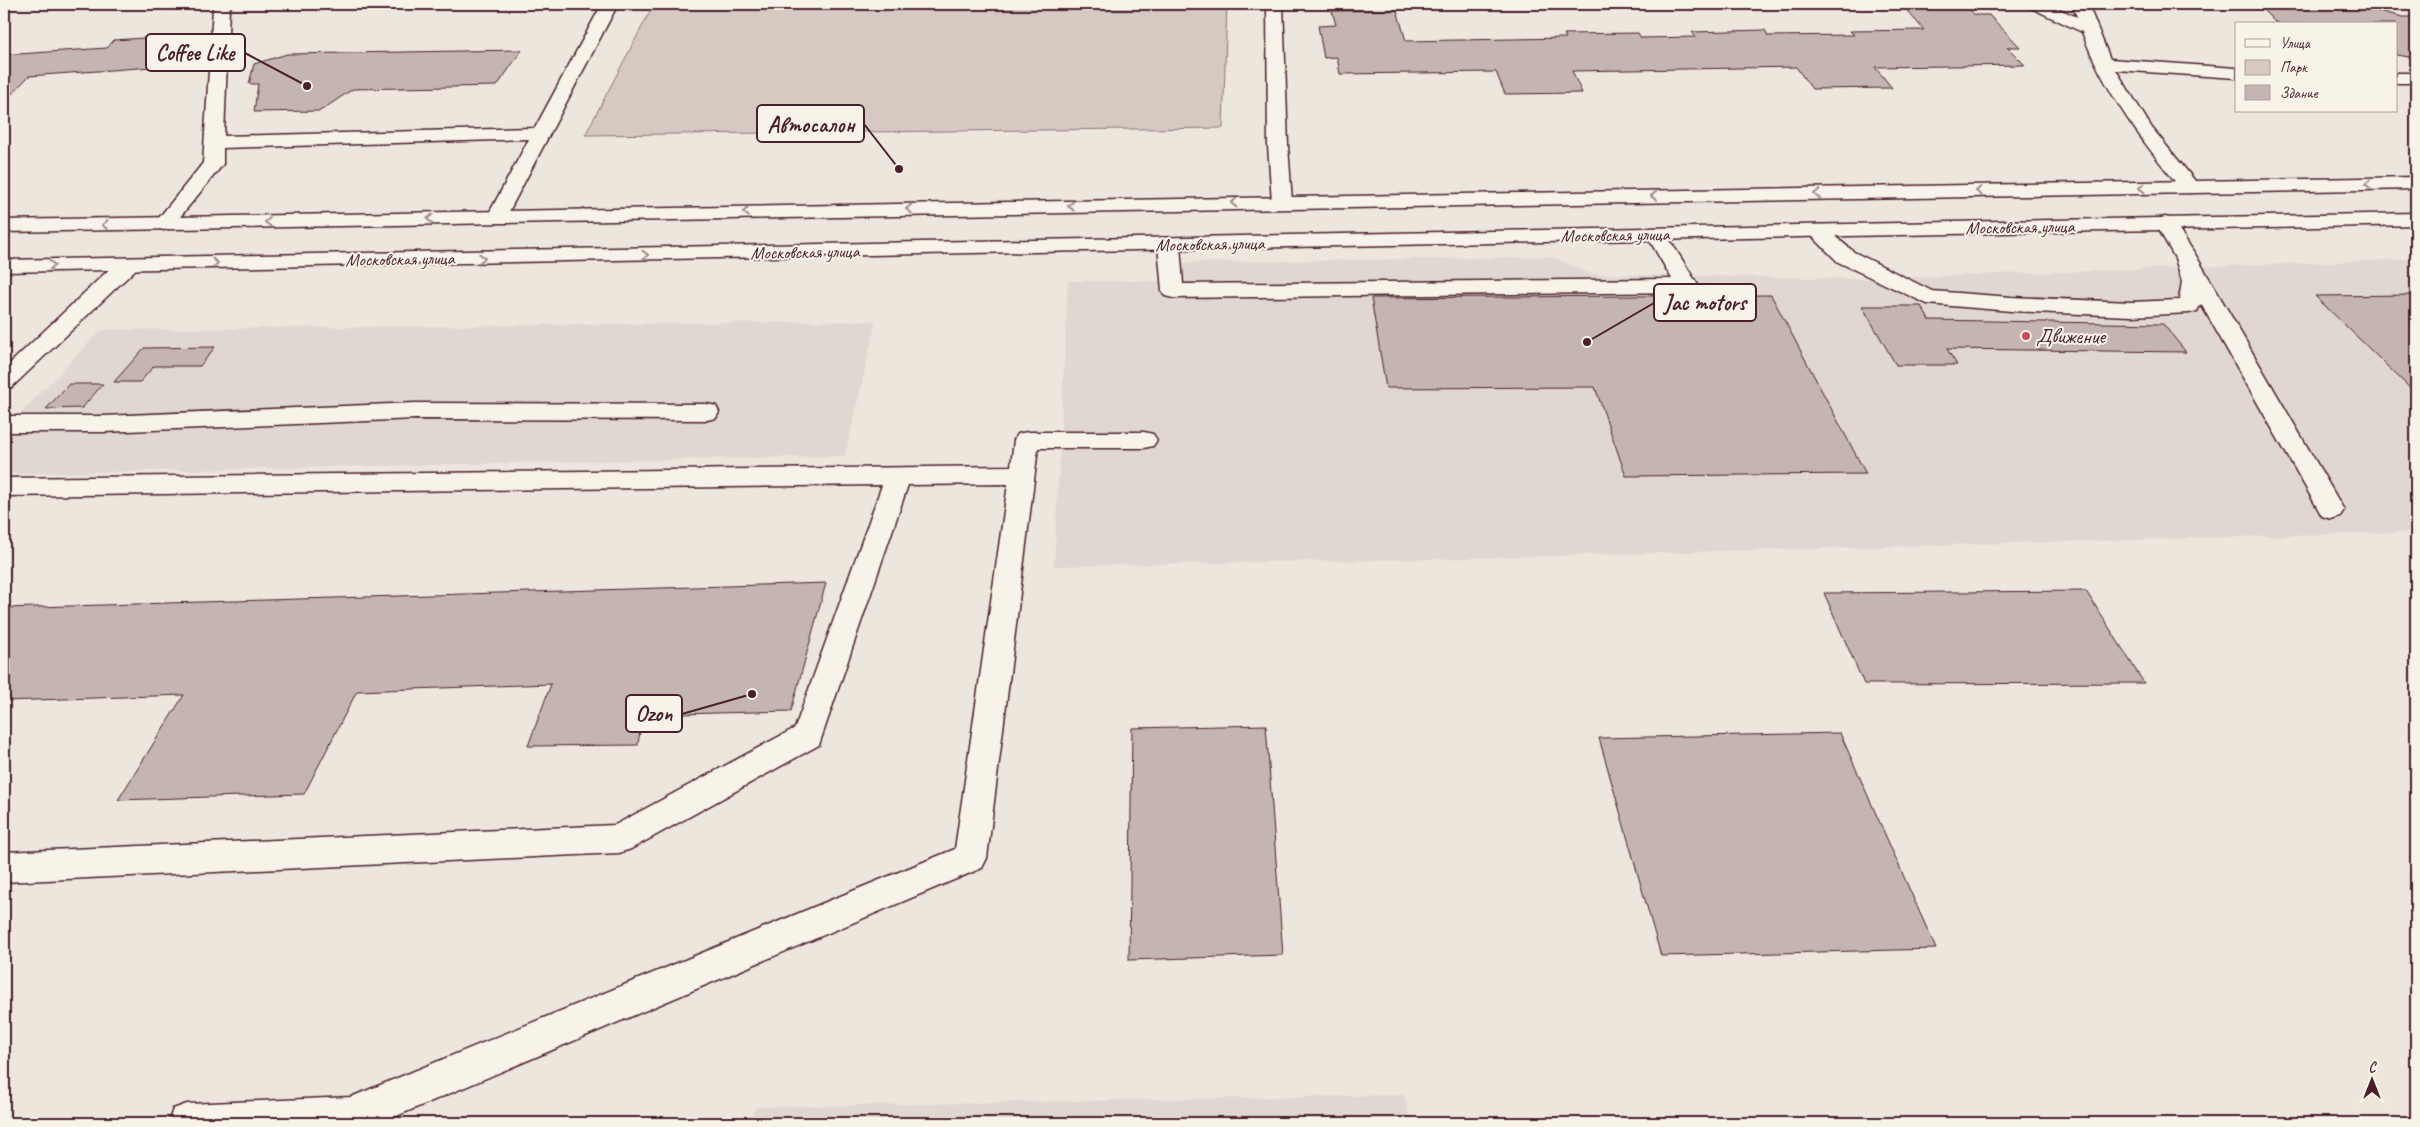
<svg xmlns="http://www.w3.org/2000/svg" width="2420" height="1127" font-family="Caveat,sans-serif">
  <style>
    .built { fill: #e0d7d0 }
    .green { fill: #d5c9c2; stroke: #907476 }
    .building { fill: #c4b5b0; stroke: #4a1f2b }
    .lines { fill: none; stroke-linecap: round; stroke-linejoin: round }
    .minor-casing { stroke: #4a1f2b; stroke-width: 3 }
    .major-casing { stroke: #4a1f2b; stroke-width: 3 }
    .minor { fill: #f7f3e8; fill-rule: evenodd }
    .major { fill: #f7f3e8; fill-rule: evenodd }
    .oneway { stroke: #a0898a }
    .poi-dot { fill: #d1495b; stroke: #f7f3e8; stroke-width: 2 }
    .labels { text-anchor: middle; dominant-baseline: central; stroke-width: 4; stroke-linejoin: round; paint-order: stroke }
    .far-street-label { font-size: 18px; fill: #4a1f2b; stroke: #f7f3e8 }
    .poi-label { font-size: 21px; fill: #4a1f2b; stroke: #f7f3e8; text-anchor: start }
    .leader { fill: none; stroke: #4a1f2b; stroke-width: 2 }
    .callout-dot { fill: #4a1f2b; stroke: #f7f3e8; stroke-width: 2 }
    .callout { fill: #f7f3e8; stroke: #4a1f2b; stroke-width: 2 }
    .callout-label { font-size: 22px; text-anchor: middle; font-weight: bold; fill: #4a1f2b }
  </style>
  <rect width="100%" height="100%" fill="#ece6dd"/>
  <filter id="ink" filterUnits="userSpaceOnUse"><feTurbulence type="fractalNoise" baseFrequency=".02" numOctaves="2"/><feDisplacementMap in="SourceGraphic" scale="10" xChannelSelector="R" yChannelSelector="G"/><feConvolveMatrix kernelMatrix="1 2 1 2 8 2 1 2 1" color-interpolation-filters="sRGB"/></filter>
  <g filter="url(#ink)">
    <path class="built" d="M1553,257L1590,274L1864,279L2416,259V532L1433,559L1054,566L1068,281H1170L1171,263Z
      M876,321L845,456L4,474V431L101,330Z
      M1404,1095L1411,1123H748L756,1107Z"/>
    <path class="green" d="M654,4H1227L1223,128L585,135Z"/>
    <path class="building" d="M1901,4H1964L1975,15H1989L2020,47H2007L2025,65L1875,67L1892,88L1812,89L1796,67L1572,71L1582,93L1505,94L1496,72L1340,74L1337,57L1324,58L1318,26L1336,25L1332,11L1397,10L1406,41L1566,38L1564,34L1638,33L1641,38L1696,37L1692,32L1765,30L1768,36L1854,35L1850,31L1924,30Z
      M2257,4H2350L2403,17H2416V58L2396,55V24H2282L2275,22Z
      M192,35L166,66L29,76L4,102V55L107,48L114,40Z
      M522,50L497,86L353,89L320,111L254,112L258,84H249L254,64L287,54Z
      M1771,295L1866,474L1626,476L1595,387L1386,388L1371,298Z
      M2416,295V394L2315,296Z
      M1862,306H1921L1929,320L2163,324L2186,352L1947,349L1957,365H1896Z
      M215,347L200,366H154L140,382H114L144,348Z
      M69,384H103L82,408L46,409Z
      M826,583L791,711L642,715L638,745L528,746L551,684L357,691L304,794L118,800L184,695L4,701V608Z
      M2086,591L2144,683L1864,684L1824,593Z
      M1266,725L1283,955L1129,960L1132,728Z
      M1840,733L1936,949L1661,956L1599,738Z"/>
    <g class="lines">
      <g class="minor-casing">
        <path id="minor" d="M216,4H233L229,9L224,136L535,128L602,4H618L504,221L497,223L490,221L487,217L529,139L223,148V164L220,168L171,228L164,230L157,228L154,224L203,163L213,8Z
          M1267,4H1283L1288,146L1292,202L1289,206L1282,208L1275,206L1272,202L1268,146Z
          M2027,4H2048L2077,17L2072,4H2088L2110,59L2236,68V78L2116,70L2152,128L2200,187L2197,191L2190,193L2183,191C2142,141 2105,93 2082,32L2029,7Z
          M2396,73H2416V83H2396Z
          M2165,217L2172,219L2195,254L2344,510L2340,516L2331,519L2322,516L2201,304L2197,311L2189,313L2131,316L2011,311L1927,304L1838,262L1808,232L1811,228L1818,226L1825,228L1854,252L1932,291L2011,297L2131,302L2179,300L2182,281L2175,258L2155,223L2158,219Z
          M1656,228L1663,230L1666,234L1698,285L1695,290L1687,292L1173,298L1165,296L1162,291L1158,245L1162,241L1169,239L1176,241L1180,245L1183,284L1672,279L1646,234L1649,230Z
          M128,258L136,259L139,264L136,269L12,387L4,389V369L120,259Z
          M415,403L707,404L716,406L719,412L716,418L707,420L415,419L103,432H4V416H103Z
          M1027,432H1144L1153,434L1157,440L1153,446L1144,448H1038L987,858L982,868L380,1123H168L173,1109L187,1104L351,1097L955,849L1008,484L908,485L819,745L631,849L619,853L4,882V852L615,825L795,728L882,485L4,496V478L1011,466L1014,440L1018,434Z"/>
      </g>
      <g class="major-casing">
        <path id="major" d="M2416,177V189L4,232V220Z
          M2416,213V225L4,272V260Z"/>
      </g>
      <use href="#minor" class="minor"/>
      <use href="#major" class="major"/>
    </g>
    <defs><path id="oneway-chevron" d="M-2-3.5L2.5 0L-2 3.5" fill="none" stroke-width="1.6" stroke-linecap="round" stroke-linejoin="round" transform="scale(1.25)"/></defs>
    <g class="oneway">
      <use href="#oneway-chevron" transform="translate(2368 184) rotate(179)"/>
      <use href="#oneway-chevron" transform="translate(2142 188) rotate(179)"/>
      <use href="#oneway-chevron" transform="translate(1979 191) rotate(179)"/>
      <use href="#oneway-chevron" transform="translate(1817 194) rotate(179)"/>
      <use href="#oneway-chevron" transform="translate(1654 196) rotate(179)"/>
      <use href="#oneway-chevron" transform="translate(1234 203) rotate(179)"/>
      <use href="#oneway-chevron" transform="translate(1071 206) rotate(179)"/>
      <use href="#oneway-chevron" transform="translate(909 209) rotate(179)"/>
      <use href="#oneway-chevron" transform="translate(746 212) rotate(179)"/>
      <use href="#oneway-chevron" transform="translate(430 219) rotate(179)"/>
      <use href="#oneway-chevron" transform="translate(268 222) rotate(179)"/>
      <use href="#oneway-chevron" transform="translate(105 225) rotate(179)"/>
      <use href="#oneway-chevron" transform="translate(645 255) rotate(-1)"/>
      <use href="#oneway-chevron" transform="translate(482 258) rotate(-1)"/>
      <use href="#oneway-chevron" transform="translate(215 263) rotate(-1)"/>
      <use href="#oneway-chevron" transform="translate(52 265) rotate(-1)"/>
    </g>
  </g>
  <circle class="poi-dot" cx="2026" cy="336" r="5"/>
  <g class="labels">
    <g class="far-street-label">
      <text transform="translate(2020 227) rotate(-1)">Московская улица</text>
      <text transform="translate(1615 235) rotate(-1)">Московская улица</text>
      <text transform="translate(1210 244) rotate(-1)">Московская улица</text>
      <text transform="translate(805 252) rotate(-1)">Московская улица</text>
      <text transform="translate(400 259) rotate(-1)">Московская улица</text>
    </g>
    <g class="poi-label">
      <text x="2036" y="336">Движение</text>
    </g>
  </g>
  <path class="leader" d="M307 86L245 53M899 169L864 124M1587 342L1654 303M752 694L682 714"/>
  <g class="callout-dot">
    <circle cx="307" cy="86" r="5"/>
    <circle cx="899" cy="169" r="5"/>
    <circle cx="1587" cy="342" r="5"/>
    <circle cx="752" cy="694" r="5"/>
  </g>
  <g class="callout">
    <rect x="146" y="34" width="99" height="37" rx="5"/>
    <rect x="757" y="105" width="107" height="37" rx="5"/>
    <rect x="1654" y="284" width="102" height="37" rx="5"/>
    <rect x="626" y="695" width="56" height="37" rx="5"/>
  </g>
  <g class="callout-label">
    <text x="195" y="60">Coffee Like</text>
    <text x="811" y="132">Автосалон</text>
    <text x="1705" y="310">Jac motors</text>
    <text x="654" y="721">Ozon</text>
  </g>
  <rect width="2420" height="1127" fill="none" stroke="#f7f3e8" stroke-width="20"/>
  <rect x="10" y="10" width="2400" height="1107" fill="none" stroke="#4a1f2b" stroke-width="2" filter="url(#ink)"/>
  <rect x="2235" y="22" width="162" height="90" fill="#f7f3e8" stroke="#b29e9c"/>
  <rect x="2245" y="39" width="25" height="8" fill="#f7f3e8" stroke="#b29e9c"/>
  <text x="2280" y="48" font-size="15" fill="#4a1f2b">Улица</text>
  <rect x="2245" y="60" width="25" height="15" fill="#d5c9c2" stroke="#b29e9c"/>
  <text x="2280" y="72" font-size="15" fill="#4a1f2b">Парк</text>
  <rect x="2245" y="85" width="25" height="15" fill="#c4b5b0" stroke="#b29e9c"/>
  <text x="2280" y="98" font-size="15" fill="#4a1f2b">Здание</text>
  <g transform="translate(2372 1080)" stroke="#f7f3e8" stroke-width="4" paint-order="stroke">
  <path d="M0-4L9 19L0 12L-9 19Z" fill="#4a1f2b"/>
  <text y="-8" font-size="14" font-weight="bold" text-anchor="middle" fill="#4a1f2b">С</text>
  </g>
</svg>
